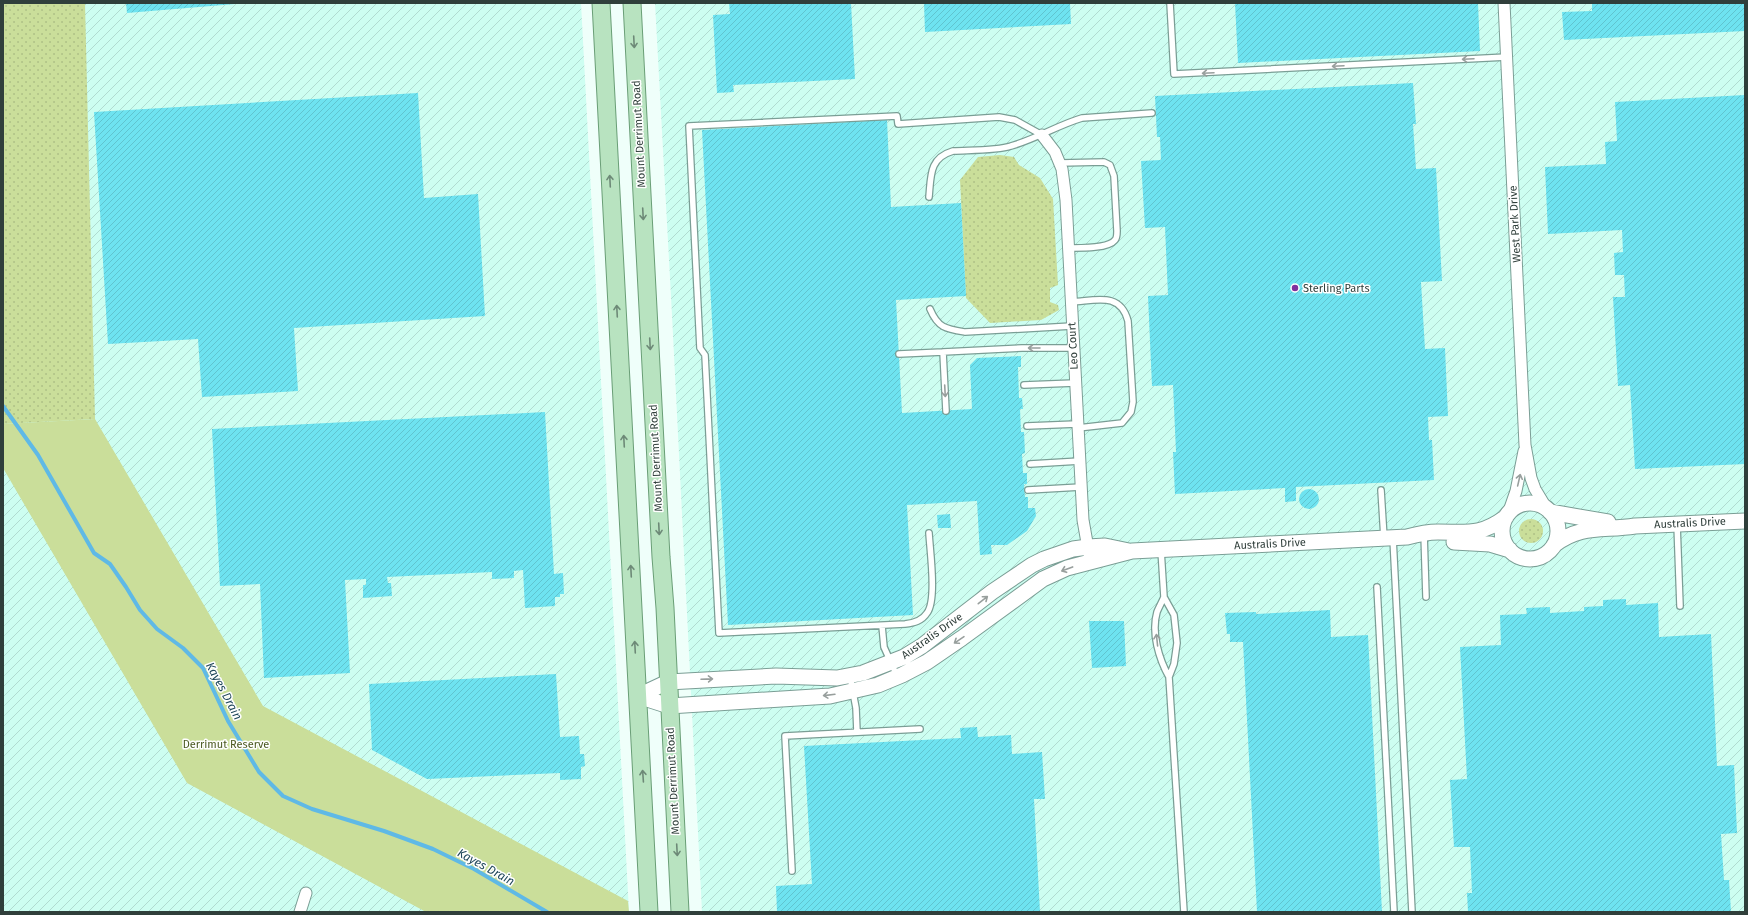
<svg xmlns="http://www.w3.org/2000/svg" width="1748" height="915" font-family="'Fira Sans',sans-serif">
  <style>
    .industrial { fill: url(#industrial-furrows) }
    .grass { fill: url(#grass-dots) }
    .park { fill: #cade9a }
    .lines { fill: none; stroke-linecap: round; stroke-linejoin: round }
    .stream { stroke: #5fb9e6; stroke-width: 4 }
    .building { fill: url(#building-hatch) }
    .lane-casing { stroke: #7a9e95; stroke-width: 8 }
    .street-casing { stroke: #7a9e95; stroke-width: 13 }
    .secondary-casing { stroke: #7a9e95; stroke-width: 17 }
    .primary-casing { stroke: #699e76; stroke-width: 19 }
    .lane { stroke: #fff; stroke-width: 5.5 }
    .street { stroke: #fff; stroke-width: 11 }
    .secondary { stroke: #fff; stroke-width: 15 }
    .primary { stroke: #b8e3c0; stroke-width: 17 }
    .oneway { stroke: #6d8977 }
    .oneway2 { stroke: #989f9d }
    .poi-dot { fill: #802e9e; stroke: #fff; stroke-width: 1.5 }
    .labels { text-anchor: middle; dominant-baseline: central; stroke-width: 3; stroke-linejoin: round; paint-order: stroke }
    .street-label { font-size: 11px; fill: #303f3b; stroke: #fff }
    .poi-label { font-size: 11px; fill: #303f3b; stroke: #fff; text-anchor: start }
    .park-label { font-size: 11px; fill: #4b5a21; stroke: #fff }
    .water-label { font-size: 12px; font-style: italic; fill: #22495c; stroke: #fff }
  </style>
  <defs>
    <pattern id="industrial-furrows" width="10" height="10" patternUnits="userSpaceOnUse"><rect width="10" height="10" fill="#cdfef1"/><path d="M-1 1l2-2M0 10L10 0M9 11l2-2" fill="none" stroke="#b0dbd0"/></pattern>
    <pattern id="grass-dots" width="8" height="8" patternUnits="userSpaceOnUse"><rect width="8" height="8" fill="#cade9a"/><path d="M2 2h.1M6 6h.1" fill="none" stroke="#aec086" stroke-width="1.8" stroke-linecap="round"/></pattern>
    <pattern id="building-hatch" width="6" height="6" patternUnits="userSpaceOnUse"><rect width="6" height="6" fill="#6ee3f0"/><path d="M-1 1l2-2M0 6l6-6M5 7l2-2" fill="none" stroke="#60c4cf"/></pattern>
  </defs>
  <rect width="100%" height="100%" fill="#effffa"/>
  <path class="industrial" d="M3,3H581L629,912H3Z
    M655,3H1745V912H702L672,315Z"/>
  <path class="grass" d="M3,3H85L95,419L3,424Z
    M1000,155L1014,157L1019,165L1040,178L1053,199L1058,285L1050,288V302L1058,305L1059,310L1041,320L990,323L966,298L960,180L978,157Z
    M1519 531a12 12 0 1 1 24 0a12 12 0 1 1-24 0Z"/>
  <path class="park" d="M95,419L263,706L628,901L629,912H426L187,783L3,468V424Z"/>
  <g class="lines">
    <path class="stream" d="M3,406L38,455L94,553L110,564L126,587L140,610L157,629L183,648L203,668L228,721L259,772L283,796L312,809L384,831L433,849L474,869L547,912"/>
  </g>
  <path class="building" d="M126,3H235V4L127,13Z
    M729,3H851L855,79L733,85L734,92L717,93L713,15L730,14Z
    M924,3H1070L1071,24L925,32Z
    M1235,3H1478L1480,51L1238,63Z
    M1592,3H1745V31L1564,40L1562,12L1592,11Z
    M1413,83L1416,124H1413L1416,169L1436,168L1442,281L1421,282L1425,349L1445,348L1448,416L1428,417L1429,440H1432L1434,480L1296,487V501L1285,502V488L1175,494L1173,452H1176L1173,385L1152,386L1148,296L1168,295L1165,227L1145,228L1141,161L1161,160L1160,137H1157L1155,96Z
    M418,93L424,198L478,194L485,316L294,328L298,391L202,397L198,339L108,344L94,112Z
    M1745,95V464L1635,469L1630,385L1618,386L1613,297H1625L1624,275H1615L1614,253L1623,252L1622,230L1548,234L1545,167L1606,164L1605,142L1617,141L1615,102Z
    M887,120L891,207L961,203L966,296L896,300L902,413L972,409L970,365L977,358L1021,356V367H1018L1019,398H1022L1023,409H1020L1021,432H1024L1025,453L1022,454L1023,473H1027V484H1024L1025,497H1028V508H1035L1036,516L1027,531L1007,545H991L992,554L980,555L977,501L907,505L913,615L728,625L702,130Z
    M545,412L554,574L563,573L564,594H560V597H555V606L525,608L523,570L514,571V578L492,579V572L387,577L388,583H391L392,596L363,598V585H366V579L345,580L350,673L264,678L260,584L220,586L212,429Z
    M1299 499a10 10 0 1 1 20 0a10 10 0 1 1-20 0Z
    M950,514L951,528H938L937,515Z
    M1626,599V605L1658,603L1659,637L1711,634L1717,766L1734,765L1737,833L1721,834L1724,880H1729L1731,912H1468L1467,893H1472L1470,847H1454L1450,780L1467,779L1460,647L1501,645L1500,615L1527,614L1526,608L1550,607V613L1584,611V607L1603,606V600Z
    M1330,610L1331,637L1368,635L1382,912H1257L1243,642H1230V634H1227L1225,613L1256,612V614Z
    M1089,621H1124L1126,666L1092,668Z
    M556,674L560,737L579,736L580,754H584L585,766L581,767V779L560,780V773L427,779L372,750L369,684Z
    M977,727L978,737L1011,735L1012,754L1042,752L1045,799H1034L1040,912H777L776,886L812,884L804,746L961,738L960,728Z"/>
  <g class="lines">
    <g class="lane-casing">
      <path id="lane" d="M1170,3L1174,74L1507,57
        M1060,163L1104,162L1110,165L1114,176L1117,231C1117,234 1117,238 1115,240C1108,249 1079,248 1068,248
        M929,197C931,176 929,158 953,151C969,150 996,151 1011,146C1036,139 1058,125 1082,118L1152,113
        M1071,302C1095,301 1120,291 1128,321L1133,402L1131,412L1122,423L1078,428
        M930,309C938,328 946,329 965,332L1072,326
        M899,354L943,352
        M1024,385L1075,383
        M946,411L943,352L1022,348H1073
        M1027,426L1077,424
        M1030,464L1080,461
        M1028,490L1081,487
        M1381,490L1384,538
        M1677,524L1680,606
        M929,533C930,551 937,600 927,613C922,621 914,623 905,624L719,633L705,355L700,348L689,126L897,116L898,124L999,117L1015,120L1042,135
        M1424,533L1426,597
        M1393,538L1412,912
        M1161,550L1164,597L1174,615L1177,643L1174,664L1169,677L1184,912
        M1377,587L1394,912
        M1164,597C1162,602 1159,607 1157,612C1151,633 1159,659 1169,677
        M882,626L884,647L897,676
        M850,676L856,708L857,732
        M792,871L785,736L920,729"/>
    </g>
    <g class="street-casing">
      <path id="street" d="M1504,3L1525,445L1531,478L1535,489L1547,509
        M1042,135L1055,152L1062,169L1066,200L1083,520L1089,554
        M1508,514L1516,491L1524,451
        M300,912L306,893"/>
    </g>
    <g class="secondary-casing">
      <path id="secondary" d="M1502 531a28 28 0 1 1 56 0a28 28 0 1 1-56 0Z
        M1550,512L1608,522
        M1454,542L1490,544L1510,550
        M1554,545C1581,524 1603,531 1635,526L1745,521
        M638,696L669,706L830,696L878,685L902,675L927,662L962,638L1043,579L1067,568L1132,551L1407,537C1418,534 1428,532 1438,532C1468,532 1480,536 1506,517
        M638,696L668,682L776,676L837,678L863,673L904,657L922,646L992,592L1032,565L1044,559L1073,549L1088,547L1105,546L1129,551"/>
    </g>
    <g class="primary-casing">
      <path id="primary" d="M601,3L649,912
        M632,3L661,557L665,608L680,912"/>
    </g>
    <use href="#lane" class="lane"/>
    <use href="#street" class="street"/>
    <use href="#secondary" class="secondary"/>
    <use href="#primary" class="primary"/>
  </g>
  <defs><path id="oneway-shaft" d="M-6 0H5M1.5-3L5.5 0L1.5 3" fill="none" stroke-width="1.6" stroke-linecap="round" stroke-linejoin="round"/></defs>
  <g class="oneway">
    <use href="#oneway-shaft" transform="translate(634 42) rotate(87)"/>
    <use href="#oneway-shaft" transform="translate(610 181) rotate(-93)"/>
    <use href="#oneway-shaft" transform="translate(643 214) rotate(87)"/>
    <use href="#oneway-shaft" transform="translate(617 311) rotate(-93)"/>
    <use href="#oneway-shaft" transform="translate(650 344) rotate(87)"/>
    <use href="#oneway-shaft" transform="translate(624 441) rotate(-93)"/>
    <use href="#oneway-shaft" transform="translate(659 529) rotate(87)"/>
    <use href="#oneway-shaft" transform="translate(631 571) rotate(-93)"/>
    <use href="#oneway-shaft" transform="translate(635 647) rotate(-93)"/>
    <use href="#oneway-shaft" transform="translate(643 776) rotate(-94)"/>
    <use href="#oneway-shaft" transform="translate(677 850) rotate(87)"/>
  </g>
  <g class="oneway2">
    <use href="#oneway-shaft" transform="translate(1468 59) rotate(177)"/>
    <use href="#oneway-shaft" transform="translate(1338 66) rotate(177)"/>
    <use href="#oneway-shaft" transform="translate(1208 73) rotate(177)"/>
    <use href="#oneway-shaft" transform="translate(1034 348) rotate(180)"/>
    <use href="#oneway-shaft" transform="translate(945 391) rotate(87)"/>
    <use href="#oneway-shaft" transform="translate(1519 480) rotate(-77)"/>
    <use href="#oneway-shaft" transform="translate(1067 569) rotate(160)"/>
    <use href="#oneway-shaft" transform="translate(983 600) rotate(-38)"/>
    <use href="#oneway-shaft" transform="translate(959 640) rotate(146)"/>
    <use href="#oneway-shaft" transform="translate(1157 640) rotate(-96)"/>
    <use href="#oneway-shaft" transform="translate(707 679) rotate(-2)"/>
    <use href="#oneway-shaft" transform="translate(829 695) rotate(173)"/>
  </g>
  <circle class="poi-dot" cx="1295" cy="288" r="4"/>
  <g class="labels">
    <g class="street-label">
      <text transform="translate(639 134) rotate(-93)">Mount Derrimut Road</text>
      <text transform="translate(1515 224) rotate(-93)">West Park Drive</text>
      <text transform="translate(1073 346) rotate(-93)">Leo Court</text>
      <text transform="translate(656 458) rotate(-93)">Mount Derrimut Road</text>
      <text transform="translate(1690 523) rotate(-3)">Australis Drive</text>
      <text transform="translate(1270 544) rotate(-3)">Australis Drive</text>
      <text transform="translate(932 636) rotate(-35)">Australis Drive</text>
      <text transform="translate(673 781) rotate(-93)">Mount Derrimut Road</text>
    </g>
    <g class="poi-label">
      <text x="1303" y="288">Sterling Parts</text>
    </g>
    <g class="park-label">
      <text x="226" y="744">Derrimut Reserve</text>
    </g>
    <g class="water-label">
      <text transform="translate(224 691) rotate(62)">Kayes Drain</text>
      <text transform="translate(486 867) rotate(29)">Kayes Drain</text>
    </g>
  </g>
  <rect width="1748" height="915" fill="none" stroke="#303f3b" stroke-width="8"/>
</svg>
